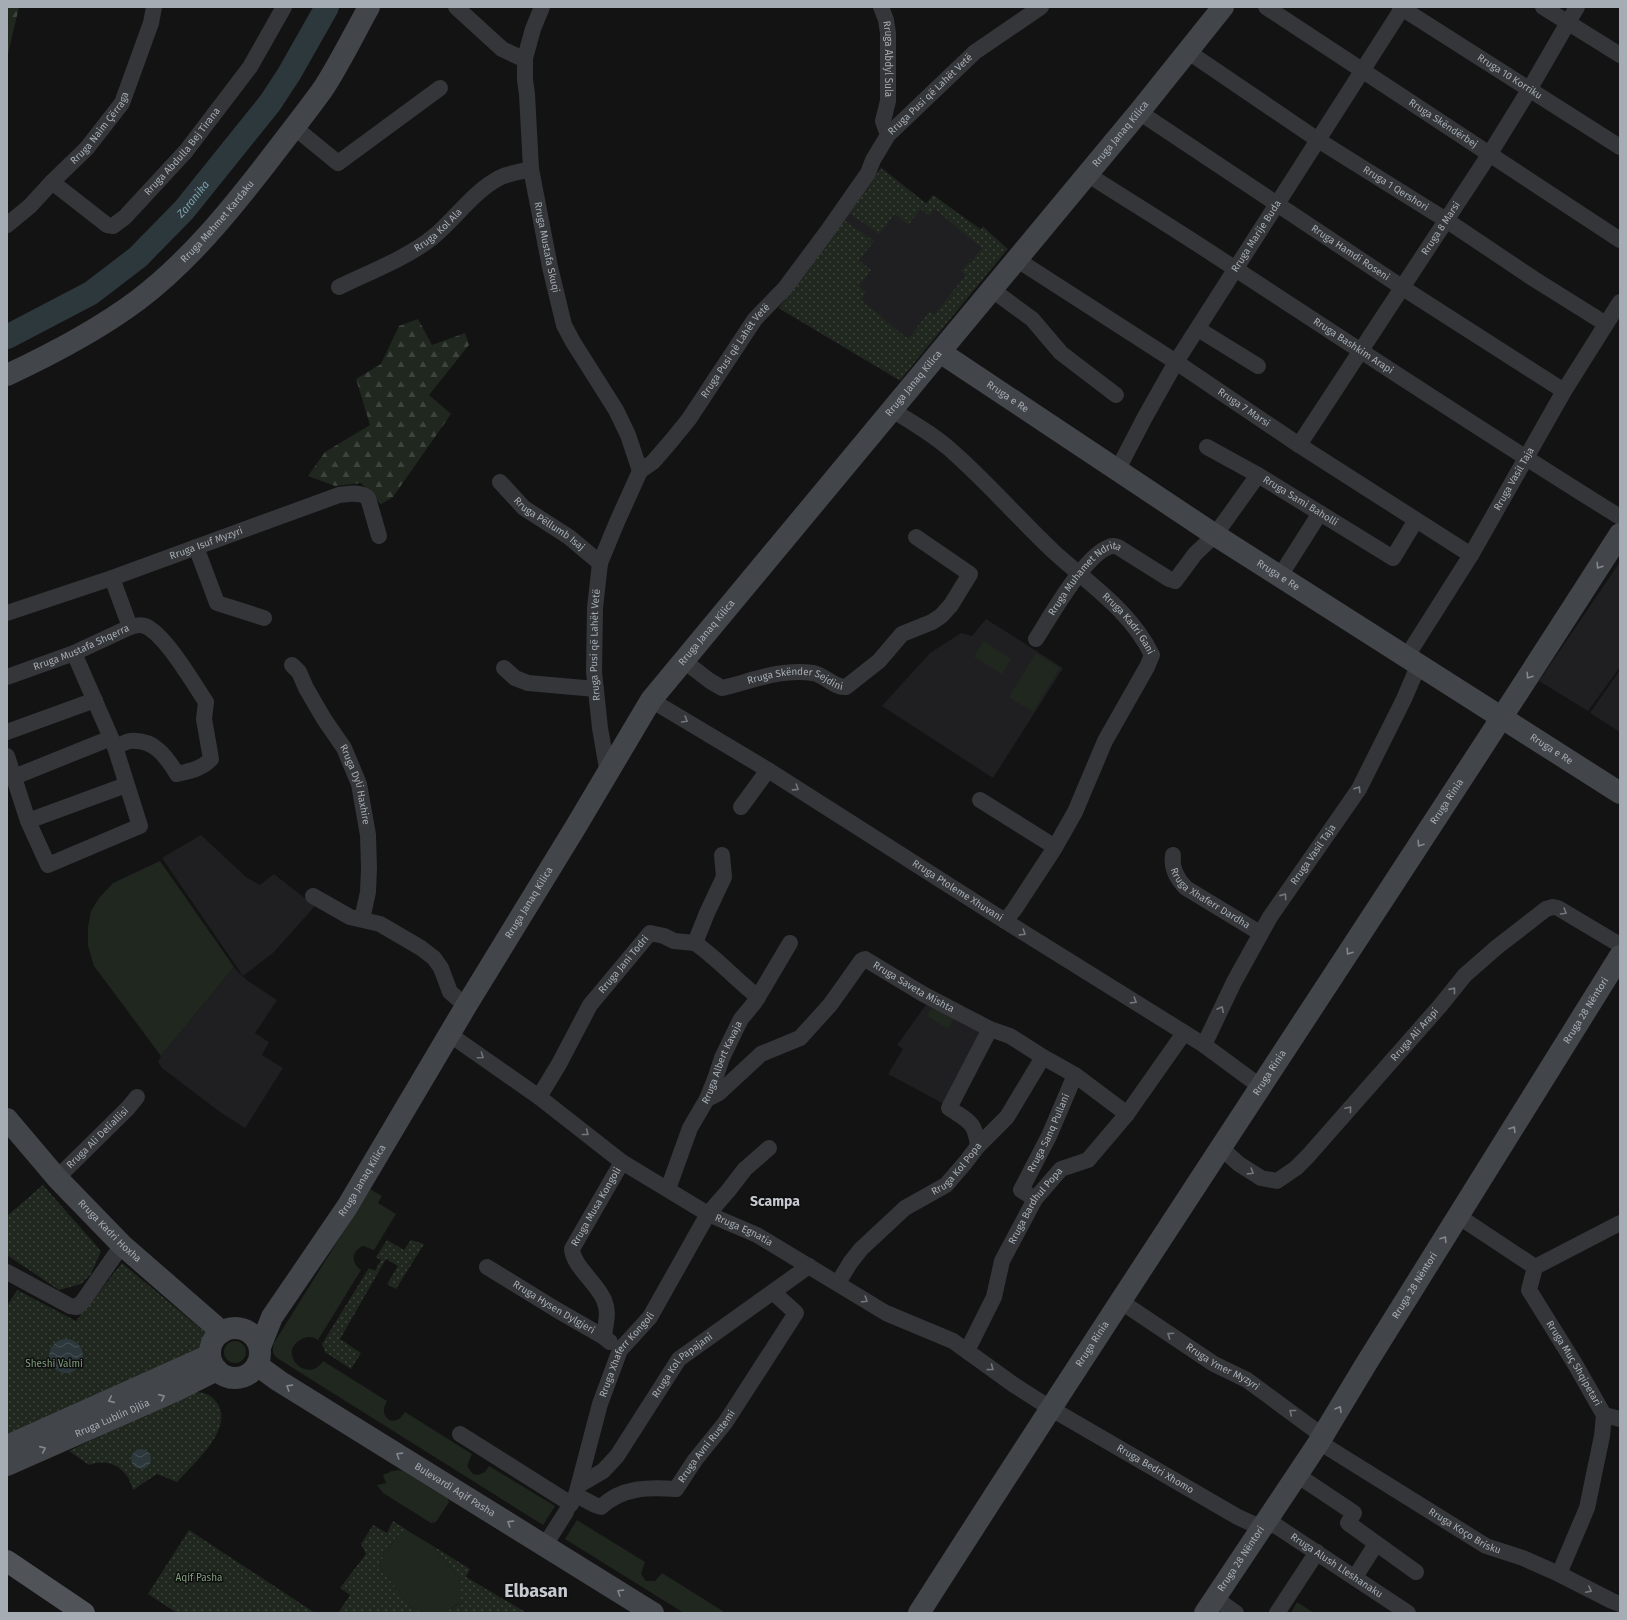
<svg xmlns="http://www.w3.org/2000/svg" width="1627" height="1620" font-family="'Fira Sans',sans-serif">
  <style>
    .built { fill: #1f1f21 }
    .grass { fill: #1f271f }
    .forest { fill: url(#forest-firs) }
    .park { fill: url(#park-dots) }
    .water { fill: url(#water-waves) }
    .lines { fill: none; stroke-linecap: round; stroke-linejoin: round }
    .river { stroke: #2d383c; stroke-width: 24 }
    .street { stroke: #343639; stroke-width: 16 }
    .secondary { stroke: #424549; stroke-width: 22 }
    .primary { stroke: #505358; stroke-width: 22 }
    .oneway { stroke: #82888f }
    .oneway2 { stroke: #72777d }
    .labels { text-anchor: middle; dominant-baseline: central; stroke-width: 3; stroke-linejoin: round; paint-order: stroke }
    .street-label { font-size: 10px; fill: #a5acb4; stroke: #0e0e0f }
    .park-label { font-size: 10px; fill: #809f7d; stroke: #0e0e0f }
    .water-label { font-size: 11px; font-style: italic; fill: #7da0ae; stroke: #0e0e0f }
    .district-label { font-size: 14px; font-weight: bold; fill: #c6cad0; stroke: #0e0e0f }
    .town-label { font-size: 18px; font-weight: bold; fill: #c6cad0; stroke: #0e0e0f }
  </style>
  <defs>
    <pattern id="forest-firs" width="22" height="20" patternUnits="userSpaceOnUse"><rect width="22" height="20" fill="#1f271f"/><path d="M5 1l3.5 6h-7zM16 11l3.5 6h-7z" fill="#3d443d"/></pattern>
    <pattern id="park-dots" width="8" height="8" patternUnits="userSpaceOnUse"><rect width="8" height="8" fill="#1f271f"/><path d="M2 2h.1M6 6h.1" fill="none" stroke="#3d443d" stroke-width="1.8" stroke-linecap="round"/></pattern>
    <pattern id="water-waves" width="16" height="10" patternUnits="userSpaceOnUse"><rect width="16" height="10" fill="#2d383c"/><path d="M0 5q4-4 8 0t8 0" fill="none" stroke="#485256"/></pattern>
  </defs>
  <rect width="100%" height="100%" fill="#131314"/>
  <path class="built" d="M881,167L926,203L933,195L981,229L983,226L1008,249L900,381L778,308Z
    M1620,562V667L1588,711L1539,681Z
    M986,619L1063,668L993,778L882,706L930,653L961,633L972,636Z
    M1620,670V732L1590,713Z
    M201,835L246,877L260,885L274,874L315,906L274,952L243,976L162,858Z
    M234,967L239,973L248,981L277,1000L255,1033L269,1042L262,1055L283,1068L245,1128L220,1112L162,1068L158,1062L161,1056Z
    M928,1002L985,1032L944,1104L888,1074L903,1049L897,1045Z"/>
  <path class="grass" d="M983,641L1011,659L1002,674L974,657Z
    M1036,653L1060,668L1033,712L1009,697Z
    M160,861L234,967L161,1056L94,966L88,946V927L91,911L99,898L113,883Z
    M933,1006L954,1018L948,1029L927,1016Z
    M370,1189L382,1196L378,1203L396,1214L374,1250L363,1246C351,1251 351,1263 361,1270L318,1340C312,1336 306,1336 300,1340C277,1354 308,1385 323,1361L387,1401C383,1408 382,1414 389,1420C397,1422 400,1419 405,1412L472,1454L467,1466L473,1474C481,1476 485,1473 489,1466L555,1506L543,1525L277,1358C272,1354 272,1349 274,1343Z
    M224 1352a11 11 0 1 1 22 0a11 11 0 1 1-22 0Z
    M398,1470L403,1471L448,1499L449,1502L436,1522L431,1523L383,1493L377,1485L386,1483L383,1475L392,1471Z
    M577,1520L645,1562L641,1574L646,1581H655L662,1573L726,1613H684L565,1539Z
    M410,1532L433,1546L461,1580V1601L447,1612L424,1613L411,1607L380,1568L381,1560L397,1536Z
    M1297,1602L1314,1613H1291Z"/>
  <path class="forest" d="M7,7H19L7,58Z
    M418,319L432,345L465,333L469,345L429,395L451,414L393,497L381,504L361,483L335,486L308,476L325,452L370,425L356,379L381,364L399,326Z"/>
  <path class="park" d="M881,169L927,204L933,195L980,230L983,227L1007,249L900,380L779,308L844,220L874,241L859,260L871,270L859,286L866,292L861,300L908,339L929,312L934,315L966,275L961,271L969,262L970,263L982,248L935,209L929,216L921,209L908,225L895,214L879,234L849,213Z
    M43,1185L101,1251L91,1274L81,1284L59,1290L7,1255V1216Z
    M387,1240L404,1250L411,1240L424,1244L396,1289L387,1284L398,1266L386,1259L340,1339L361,1353L351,1369L325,1352L322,1344L369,1268L375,1271L381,1260L376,1257Z
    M122,1263L206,1333L199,1351L11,1435L7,1432V1306L17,1290L76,1321Z
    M193,1392C203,1392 211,1394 217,1403C235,1428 193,1464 177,1482L157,1474L133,1490C128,1469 110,1457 89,1465L69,1451L178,1398Z
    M393,1521L410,1532L397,1536L381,1560L380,1568L411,1607L424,1613H338L350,1595L340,1588L366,1554L361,1544L373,1525L387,1533Z
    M189,1530L315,1613H177L148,1594Z
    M433,1546L470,1569L466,1577L527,1613H443L453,1608L461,1601V1580Z"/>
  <path class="water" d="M49 1356a17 17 0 1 1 34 0a17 17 0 1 1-34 0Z
    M131 1459a10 10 0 1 1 20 0a10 10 0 1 1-20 0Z"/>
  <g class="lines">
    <path class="river" id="s1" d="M7,337L91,293L138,257L184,210L270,103L289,74L327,7"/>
    <g class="street">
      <path d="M456,7L502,49L519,57L525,58"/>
      <path id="s2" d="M542,7L533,29L525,58V80L527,94L531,169L550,267L564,325L573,342L616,410L628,435L640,471"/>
      <path id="s3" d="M881,7L886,20L888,33V101L883,121L888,135"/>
      <path id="s4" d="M1266,7L1620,240"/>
      <path id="s5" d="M1400,7L1620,147"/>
      <path d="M1543,7L1620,55"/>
      <path id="s6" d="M1187,51L1318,140L1446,220L1534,279L1606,324"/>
      <path id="s7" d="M1139,112L1403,288L1564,391"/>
      <path d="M294,127L338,163L440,88"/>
      <path id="s8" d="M1087,174C1137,206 1188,237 1237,270C1364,353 1491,437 1620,517"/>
      <path id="s9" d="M52,182L107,225L113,226L125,217L186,151L250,67L284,7"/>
      <path id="s10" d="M7,225L30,206L52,182L87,148L122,103L151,23L154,7"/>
      <path id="s11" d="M1016,259L1176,362L1299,445L1471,555"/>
      <path id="s12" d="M339,287C368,273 409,257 433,237C456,218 473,192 499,178C508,173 521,172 531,169"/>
      <path d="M991,289L1032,319L1061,353L1116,395"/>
      <path d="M1198,329L1258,366"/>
      <path id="s13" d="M892,410C913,423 936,436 954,453C989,484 1020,520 1054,552C1088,583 1131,611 1152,655L1147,667L1105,741L1075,812L1054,849L1014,910L1005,921"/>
      <path id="s14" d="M1299,445L1489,155L1529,90L1577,7"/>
      <path id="s15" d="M1207,447L1258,475L1393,558L1416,520"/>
      <path id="s16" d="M1118,469L1145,417L1176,362L1403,7"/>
      <path id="s17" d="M500,482L524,508L569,537L600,563"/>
      <path d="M196,547L217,603L264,618"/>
      <path d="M1280,576L1320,513"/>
      <path id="s18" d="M7,613L112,578L339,495C348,494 360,491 368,498L379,536"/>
      <path id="s19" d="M1036,639C1050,617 1085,555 1109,547C1112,545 1115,546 1118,547L1169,579L1175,581L1195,554L1215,535L1258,475"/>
      <path id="s20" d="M1407,656L1471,555L1564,391L1620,302"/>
      <path id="s21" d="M684,661L710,681L722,688C752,681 782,668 813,673C825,675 834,688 846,687L879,661L902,634L932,622L941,616L951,605L970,574L916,537"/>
      <path id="s22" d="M292,665L299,672L306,688L324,719L344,748L359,784L368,835L369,868L368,892L362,919"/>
      <path d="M504,668L515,678L528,683L596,689"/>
      <path id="s23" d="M7,677L74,653L130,627L112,578"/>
      <path id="s24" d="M651,700L768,770L1005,921L1204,1045L1261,1087"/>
      <path d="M7,732L95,700"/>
      <path d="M115,747C120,745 125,742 130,741C154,739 166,756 177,774C189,771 202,769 211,759L204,719L206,702C193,683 165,634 145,626C141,624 134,626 130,627"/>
      <path d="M7,756L28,821L48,865L140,826L115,747L74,653"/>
      <path id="s25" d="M608,774L600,728L594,672L595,608L600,563L617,522L640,471L653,462L672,440L689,419L755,319L785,288L826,233L868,173L873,160L888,135L975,52L1041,7"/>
      <path d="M14,777L111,738"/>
      <path d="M980,800L1055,847"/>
      <path d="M741,807L768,770"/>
      <path d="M28,821L126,785"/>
      <path id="s26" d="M1173,855C1171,868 1176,878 1186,888L1260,933"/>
      <path d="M313,896L350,917L380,924L421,948L434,958L441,968L450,992L466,1006"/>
      <path d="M695,943C718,959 736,980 758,997"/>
      <path id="s27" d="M449,1034L539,1097L622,1162L708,1214L757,1235L886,1313L953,1341L1014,1385L1050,1408L1236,1516C1252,1524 1257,1527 1275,1525L1408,1613"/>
      <path id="s28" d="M1204,1045L1234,982L1270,917L1359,789L1404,699L1419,664"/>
      <path id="s29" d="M539,1097L559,1064L590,1005L650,933L664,936L674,941L695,943L707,913L724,877L722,855"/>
      <path id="s30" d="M707,1099L719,1093L761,1054L800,1038L830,1005L862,960L865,959L923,994L963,1015L990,1029L1010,1036L1043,1057L1075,1075L1127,1114"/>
      <path d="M978,1146C975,1121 968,1121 949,1108L990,1029"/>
      <path id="s31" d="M1221,1148L1239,1164L1261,1178L1277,1181L1296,1168L1308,1156L1440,1006L1465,975L1497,947L1546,909L1553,907L1558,908L1620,945"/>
      <path id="s32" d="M57,1178L128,1108L137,1097"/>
      <path id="s33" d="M668,1189L690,1128L707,1099L715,1079L722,1058L735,1031L741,1019L755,1002L790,943"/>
      <path id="s34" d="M1035,1199L1021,1190L1049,1136L1075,1075"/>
      <path id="s35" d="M1458,1216L1535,1267L1529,1290L1575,1364L1604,1415L1602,1436L1587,1508L1559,1574"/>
      <path id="s36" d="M487,1267L557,1310L604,1337L610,1342"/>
      <path d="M1535,1267L1620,1223"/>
      <path d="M7,1272L70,1306L77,1307L83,1301L122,1245"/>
      <path id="s37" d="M838,1283L850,1263L861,1249L905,1208L946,1185L965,1163L978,1146L1007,1117L1043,1057"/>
      <path id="s38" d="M1120,1301L1214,1364L1247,1380L1323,1436"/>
      <path id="s39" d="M604,1337C605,1323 610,1314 604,1300C597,1283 573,1266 572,1249L622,1162"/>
      <path id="s40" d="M967,1351L994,1297L1002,1261L1035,1199L1061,1169L1088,1160L1127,1114L1184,1033"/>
      <path d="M1604,1415L1620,1419"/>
      <path d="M460,1434L571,1504"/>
      <path id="s41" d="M1319,1442L1486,1546L1523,1558L1559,1574L1612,1601L1620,1604"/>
      <path d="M1297,1475L1354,1513L1348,1523L1416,1572"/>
      <path id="s42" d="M579,1485L603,1471L617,1456L679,1359L809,1266"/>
      <path id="s43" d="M576,1495L595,1505L601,1507C622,1487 649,1487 676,1489L695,1460L725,1423L796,1313L773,1292"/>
      <path id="s44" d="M569,1506L576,1495L600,1404L620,1350L650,1317L708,1214L728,1191L745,1169L769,1148"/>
      <path d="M545,1545L566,1512"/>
      <path d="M1355,1577L1376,1544"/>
      <path d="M1215,1598L1236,1613"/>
      <path d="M1277,1613L1317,1552"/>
    </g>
    <g class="secondary">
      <path id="s45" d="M940,352L1215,535L1620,793"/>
      <path id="s46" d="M7,375C52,354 98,330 138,300C188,262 228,213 266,164C285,139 305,114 323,89C340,63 354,34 369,7"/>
      <path id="s47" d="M7,1119L57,1178L122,1245L222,1332"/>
      <circle cx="235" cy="1353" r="25"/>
      <path id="s48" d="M260,1347L272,1317L347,1207L466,1006L575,828L651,700L1139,112L1223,7"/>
      <path id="s49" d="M257,1365L279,1381L653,1613"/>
      <path d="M7,1446L210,1355"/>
      <path id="s50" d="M7,1465L177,1390L217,1370"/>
      <path id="s51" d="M919,1613C1150,1251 1389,895 1620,534"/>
      <path id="s52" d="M1205,1613L1319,1442L1366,1364L1620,956"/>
    </g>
    <path class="primary" d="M7,1561L84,1613"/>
  </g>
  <defs><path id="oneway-chevron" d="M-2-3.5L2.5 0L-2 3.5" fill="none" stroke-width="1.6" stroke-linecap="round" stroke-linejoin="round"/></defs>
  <g class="oneway">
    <use href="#oneway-chevron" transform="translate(1599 566) rotate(123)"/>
    <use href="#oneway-chevron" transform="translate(1529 676) rotate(123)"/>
    <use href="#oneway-chevron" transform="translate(1420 844) rotate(123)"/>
    <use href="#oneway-chevron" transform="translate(1349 952) rotate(123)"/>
    <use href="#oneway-chevron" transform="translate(1513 1129) rotate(-58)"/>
    <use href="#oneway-chevron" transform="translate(1444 1239) rotate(-58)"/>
    <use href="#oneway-chevron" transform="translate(289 1387) rotate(-148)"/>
    <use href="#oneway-chevron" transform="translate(162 1397) rotate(-24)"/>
    <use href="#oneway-chevron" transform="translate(111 1400) rotate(156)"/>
    <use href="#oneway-chevron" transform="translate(1339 1409) rotate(-59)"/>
    <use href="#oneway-chevron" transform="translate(43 1449) rotate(-24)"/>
    <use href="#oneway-chevron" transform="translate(399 1455) rotate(-148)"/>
    <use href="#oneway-chevron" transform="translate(510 1523) rotate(-148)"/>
    <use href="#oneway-chevron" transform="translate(620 1592) rotate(-148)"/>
  </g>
  <g class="oneway2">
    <use href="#oneway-chevron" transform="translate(685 720) rotate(31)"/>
    <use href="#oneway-chevron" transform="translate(796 788) rotate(33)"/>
    <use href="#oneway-chevron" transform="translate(1358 789) rotate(-58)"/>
    <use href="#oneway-chevron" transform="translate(1284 896) rotate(-55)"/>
    <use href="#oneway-chevron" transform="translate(1564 912) rotate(31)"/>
    <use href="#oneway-chevron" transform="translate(1023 933) rotate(32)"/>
    <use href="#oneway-chevron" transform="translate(1453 990) rotate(-51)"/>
    <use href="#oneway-chevron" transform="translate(1134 1001) rotate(32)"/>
    <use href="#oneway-chevron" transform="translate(1221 1009) rotate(-64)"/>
    <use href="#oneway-chevron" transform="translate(481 1056) rotate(35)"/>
    <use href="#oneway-chevron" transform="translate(1349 1109) rotate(-50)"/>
    <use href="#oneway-chevron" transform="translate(586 1133) rotate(38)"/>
    <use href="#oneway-chevron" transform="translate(1251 1172) rotate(32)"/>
    <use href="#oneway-chevron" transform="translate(865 1300) rotate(32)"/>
    <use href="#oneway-chevron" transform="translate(1170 1335) rotate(-146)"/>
    <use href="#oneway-chevron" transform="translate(991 1368) rotate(36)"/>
    <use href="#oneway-chevron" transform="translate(1292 1412) rotate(-141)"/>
    <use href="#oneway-chevron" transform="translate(1589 1590) rotate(27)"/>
  </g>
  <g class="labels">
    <g class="street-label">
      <text stroke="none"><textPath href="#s3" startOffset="53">Rruga Abdyl Sula</textPath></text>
      <text stroke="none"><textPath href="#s5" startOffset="130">Rruga 10 Korriku</textPath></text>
      <text stroke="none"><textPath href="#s25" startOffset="791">Rruga Pusi që Lahët Vetë</textPath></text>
      <text stroke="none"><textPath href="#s4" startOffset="212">Rruga Skëndërbej</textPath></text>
      <text stroke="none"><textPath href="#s10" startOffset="135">Rruga Naim Çërraga</textPath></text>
      <text stroke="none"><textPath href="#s48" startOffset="1492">Rruga Janaq Kilica</textPath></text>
      <text stroke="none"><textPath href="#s9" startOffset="178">Rruga Abdulla Bej Tirana</textPath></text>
      <text stroke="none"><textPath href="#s6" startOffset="250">Rruga 1 Qershori</textPath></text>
      <text stroke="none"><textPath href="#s46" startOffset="263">Rruga Mehmet Kardaku</textPath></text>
      <text stroke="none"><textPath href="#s14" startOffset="259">Rruga 8 Marsi</textPath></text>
      <text stroke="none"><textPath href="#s12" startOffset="115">Rruga Kol Ala</textPath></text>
      <text stroke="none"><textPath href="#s16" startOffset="271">Rruga Marije Buda</textPath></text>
      <text stroke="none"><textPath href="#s2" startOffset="245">Rruga Mustafa Skuqi</textPath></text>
      <text stroke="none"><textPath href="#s7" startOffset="254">Rruga Hamdi Roseni</textPath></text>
      <text stroke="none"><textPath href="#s8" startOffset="317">Rruga Bashkim Arapi</textPath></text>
      <text stroke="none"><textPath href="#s25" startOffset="467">Rruga Pusi që Lahët Vetë</textPath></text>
      <text stroke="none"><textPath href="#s48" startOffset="1168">Rruga Janaq Kilica</textPath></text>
      <text stroke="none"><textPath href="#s45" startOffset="81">Rruga e Re</textPath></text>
      <text stroke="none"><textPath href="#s11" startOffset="272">Rruga 7 Marsi</textPath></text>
      <text stroke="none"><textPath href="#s20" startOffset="207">Rruga Vasil Taja</textPath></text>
      <text stroke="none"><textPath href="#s15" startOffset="108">Rruga Sami Baholli</textPath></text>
      <text stroke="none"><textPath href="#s17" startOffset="65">Rruga Pëllumb Isaj</textPath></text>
      <text stroke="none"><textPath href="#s18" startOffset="211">Rruga Isuf Myzyri</textPath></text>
      <text stroke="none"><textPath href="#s45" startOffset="405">Rruga e Re</textPath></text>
      <text stroke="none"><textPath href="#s19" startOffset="80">Rruga Muhamet Ndrita</textPath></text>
      <text stroke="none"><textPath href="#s13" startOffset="320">Rruga Kadri Gani</textPath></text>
      <text stroke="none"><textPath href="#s48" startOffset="844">Rruga Janaq Kilica</textPath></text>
      <text stroke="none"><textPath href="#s25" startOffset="130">Rruga Pusi që Lahët Vetë</textPath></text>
      <text stroke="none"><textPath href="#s23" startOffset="80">Rruga Mustafa Shqerra</textPath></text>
      <text stroke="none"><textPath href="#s21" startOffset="123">Rruga Skënder Sejdini</textPath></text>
      <text stroke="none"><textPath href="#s45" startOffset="729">Rruga e Re</textPath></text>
      <text stroke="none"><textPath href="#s22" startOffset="137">Rruga Dyli Haxhire</textPath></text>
      <text stroke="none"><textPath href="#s51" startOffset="968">Rruga Rinia</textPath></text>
      <text stroke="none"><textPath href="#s28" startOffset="220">Rruga Vasil Taja</textPath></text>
      <text stroke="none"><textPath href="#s24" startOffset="361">Rruga Ptoleme Xhuvani</textPath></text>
      <text stroke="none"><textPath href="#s26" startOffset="62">Rruga Xhaferr Dardha</textPath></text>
      <text stroke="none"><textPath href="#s48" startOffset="520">Rruga Janaq Kilica</textPath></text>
      <text stroke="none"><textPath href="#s29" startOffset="158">Rruga Jani Todri</textPath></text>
      <text stroke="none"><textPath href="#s30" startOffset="272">Rruga Saveta Mishta</textPath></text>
      <text stroke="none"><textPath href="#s52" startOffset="713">Rruga 28 Nëntori</textPath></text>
      <text stroke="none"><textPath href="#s31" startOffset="268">Rruga Ali Arapi</textPath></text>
      <text stroke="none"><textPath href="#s33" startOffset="138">Rruga Albert Kavaja</textPath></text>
      <text stroke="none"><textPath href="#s51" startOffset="644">Rruga Rinia</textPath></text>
      <text stroke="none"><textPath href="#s34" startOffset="80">Rruga Sanq Pullani</textPath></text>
      <text stroke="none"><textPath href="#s32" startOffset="57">Rruga Ali Deliallisi</textPath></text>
      <text stroke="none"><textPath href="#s37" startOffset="167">Rruga Kol Popa</textPath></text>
      <text stroke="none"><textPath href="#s48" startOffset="196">Rruga Janaq Kilica</textPath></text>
      <text stroke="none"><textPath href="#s39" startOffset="147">Rruga Musa Kongoli</textPath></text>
      <text stroke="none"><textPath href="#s40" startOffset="162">Rruga Bardhul Popa</textPath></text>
      <text stroke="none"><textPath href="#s47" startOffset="152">Rruga Kadri Hoxha</textPath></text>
      <text stroke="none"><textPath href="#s27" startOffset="355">Rruga Egnatia</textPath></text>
      <text stroke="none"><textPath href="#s52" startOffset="389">Rruga 28 Nëntori</textPath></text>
      <text stroke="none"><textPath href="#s36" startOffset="78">Rruga Hysen Dylgjeri</textPath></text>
      <text stroke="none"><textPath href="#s51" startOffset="320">Rruga Rinia</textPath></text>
      <text stroke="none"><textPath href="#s44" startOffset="164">Rruga Xhaferr Kongoli</textPath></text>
      <text stroke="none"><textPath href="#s35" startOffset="202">Rruga Muç Shqipetari</textPath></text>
      <text stroke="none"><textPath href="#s42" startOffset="161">Rruga Kol Papajani</textPath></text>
      <text stroke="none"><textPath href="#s38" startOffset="122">Rruga Ymer Myzyri</textPath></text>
      <text stroke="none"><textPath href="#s50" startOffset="115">Rruga Lublin Djlia</textPath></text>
      <text stroke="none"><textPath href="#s43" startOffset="160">Rruga Avni Rustemi</textPath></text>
      <text stroke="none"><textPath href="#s27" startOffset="832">Rruga Bedri Xhomo</textPath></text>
      <text stroke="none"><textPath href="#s49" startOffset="234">Bulevardi Aqif Pasha</textPath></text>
      <text stroke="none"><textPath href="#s41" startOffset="171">Rruga Koço Brisku</textPath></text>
      <text stroke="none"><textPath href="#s52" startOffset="65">Rruga 28 Nëntori</textPath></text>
      <text stroke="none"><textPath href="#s27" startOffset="1040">Rruga Alush Lleshanaku</textPath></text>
    </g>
    <g class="park-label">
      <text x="54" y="1364">Sheshi Valmi</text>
      <text x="199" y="1578">Aqif Pasha</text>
    </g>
    <g class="water-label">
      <text stroke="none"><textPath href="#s1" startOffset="234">Zaranika</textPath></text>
    </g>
    <g class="district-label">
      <text x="775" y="1201">Scampa</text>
    </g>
    <g class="town-label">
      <text x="536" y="1591">Elbasan</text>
    </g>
  </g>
  <rect width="1627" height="1620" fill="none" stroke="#a5acb4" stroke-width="16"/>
</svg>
